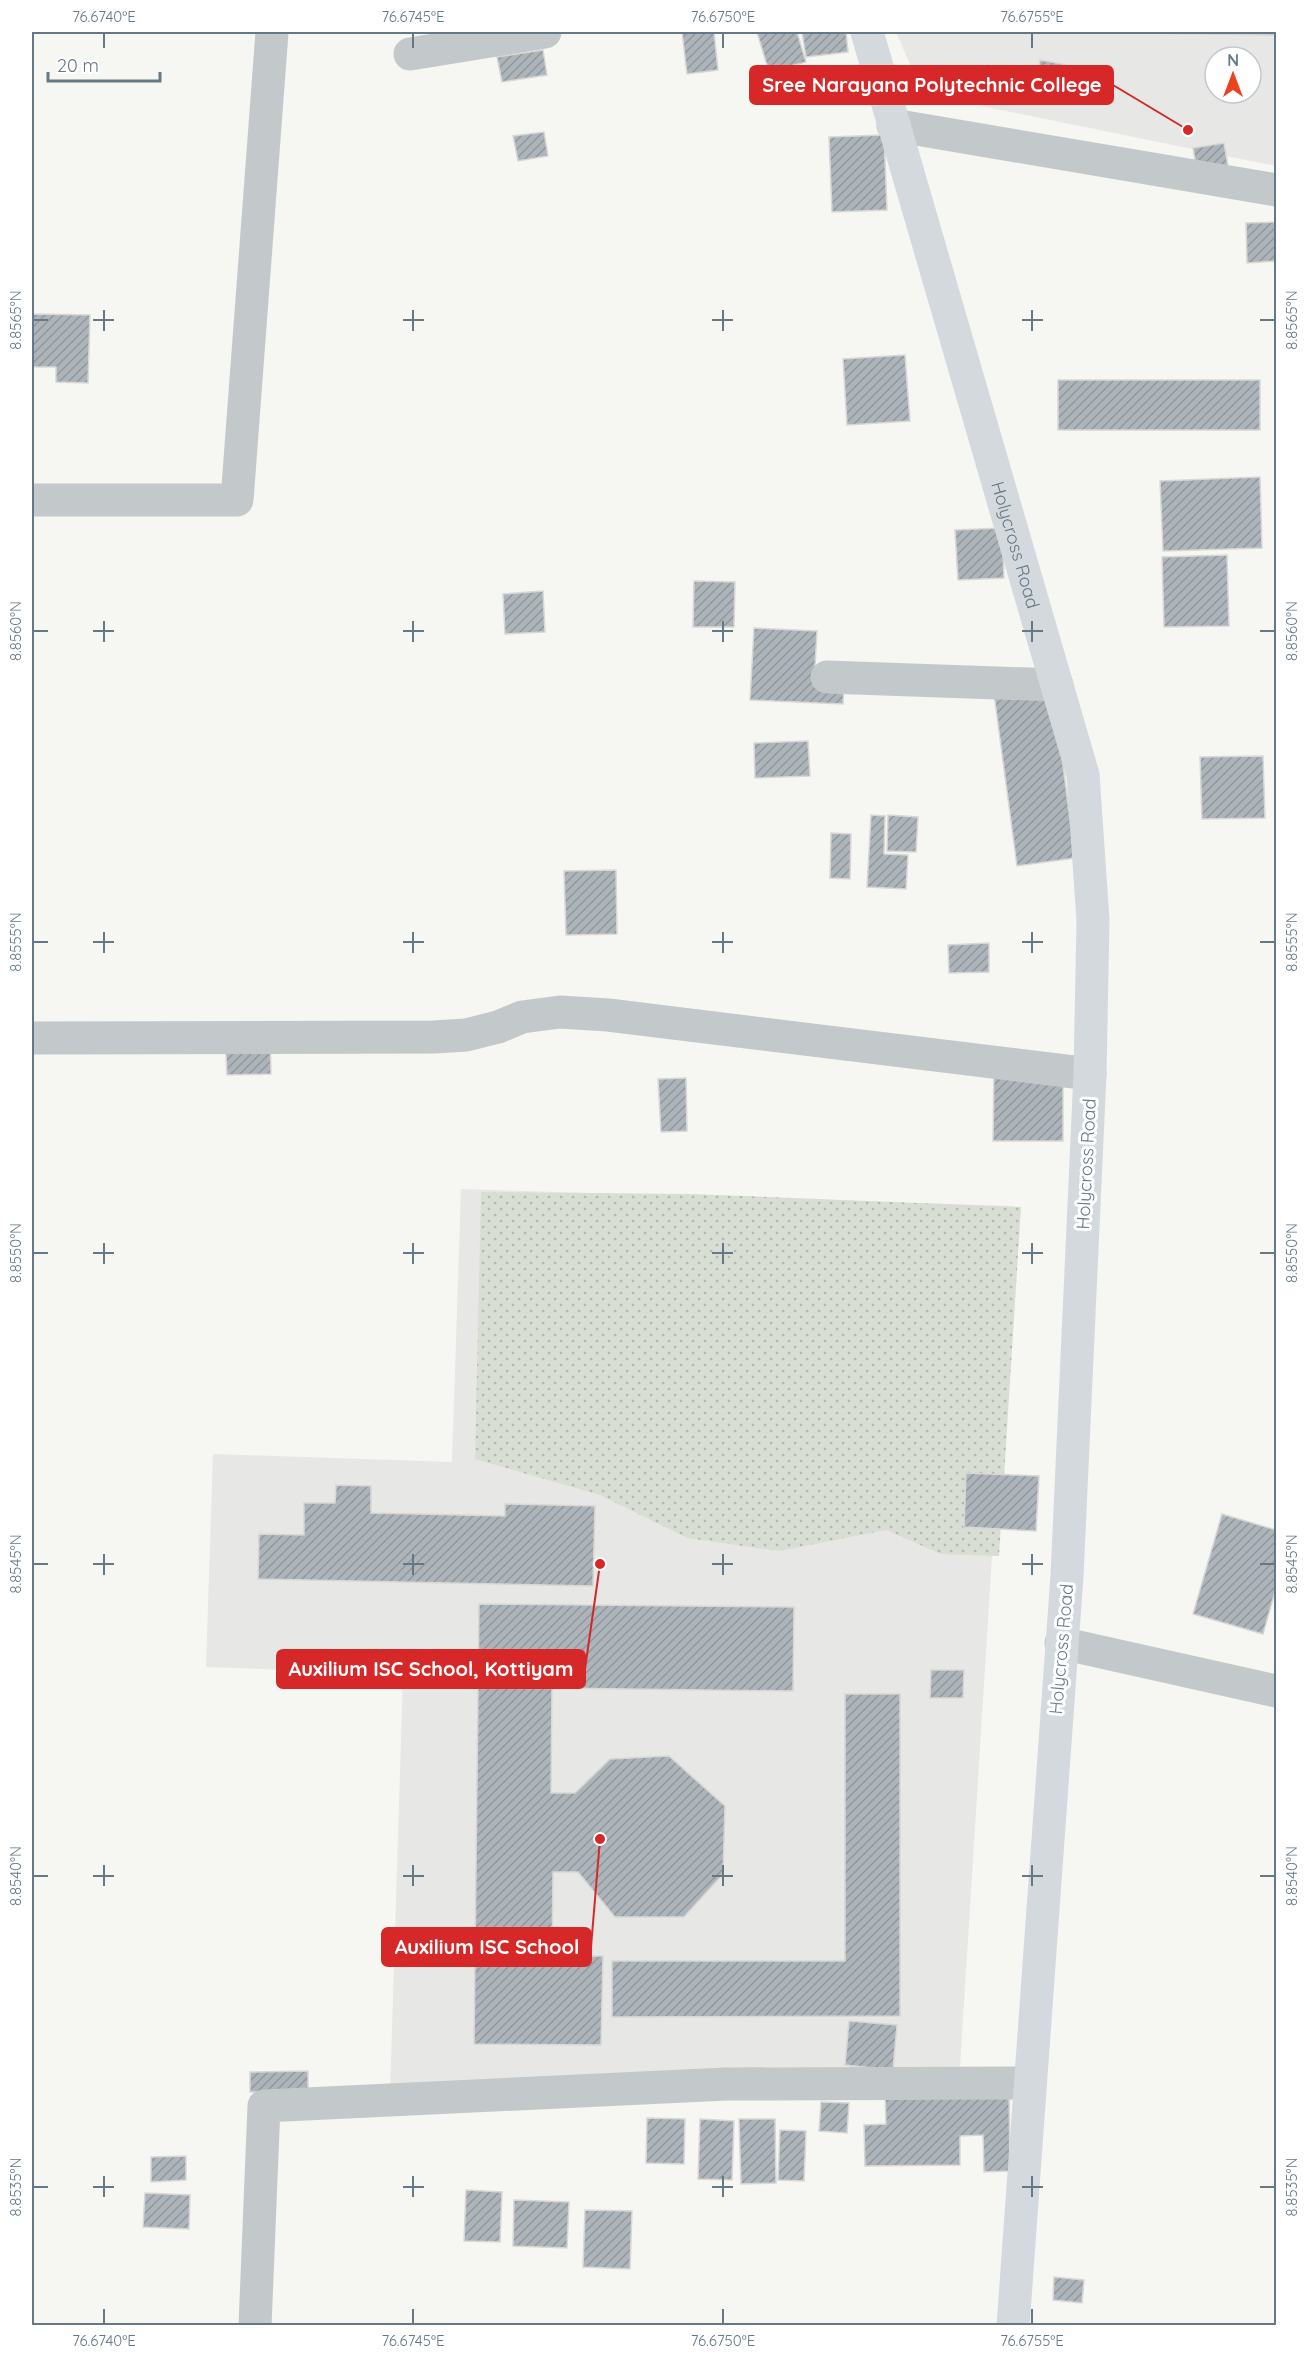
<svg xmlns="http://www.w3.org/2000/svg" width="1308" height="2357" font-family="Quicksand,sans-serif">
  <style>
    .built { fill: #e7e8e6; fill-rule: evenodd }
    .park { fill: url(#park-dots) }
    .building { fill: url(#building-hatch); stroke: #d8d7d5; stroke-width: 1.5 }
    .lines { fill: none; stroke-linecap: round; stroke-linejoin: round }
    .minor { stroke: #c3c8ca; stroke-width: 33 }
    .major { stroke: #d4d9dd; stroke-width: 33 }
    .ticks { fill: none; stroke: #647885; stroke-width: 2 }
    .labels { text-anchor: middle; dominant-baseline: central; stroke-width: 6; stroke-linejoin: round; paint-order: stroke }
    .street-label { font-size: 18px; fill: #647885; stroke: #fff }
    .leader { fill: none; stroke: #d62828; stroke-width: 2 }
    .callout-dot { fill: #d62828; stroke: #fff; stroke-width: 2 }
    .callout { fill: #d62828; stroke: #d62828; stroke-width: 2 }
    .callout-label { font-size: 20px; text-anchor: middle; font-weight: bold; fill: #fff }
    .neatline { fill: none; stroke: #647885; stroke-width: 2 }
    .ticks-label { font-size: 15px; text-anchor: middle; fill: #647885 }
  </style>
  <defs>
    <pattern id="park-dots" width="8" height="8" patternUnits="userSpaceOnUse" patternTransform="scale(1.5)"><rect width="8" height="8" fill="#d8ded3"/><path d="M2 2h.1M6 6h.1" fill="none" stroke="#b3b9b1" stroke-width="1.8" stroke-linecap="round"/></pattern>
    <pattern id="building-hatch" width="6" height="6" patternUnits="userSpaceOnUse" patternTransform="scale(1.5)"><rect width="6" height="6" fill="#adb5ba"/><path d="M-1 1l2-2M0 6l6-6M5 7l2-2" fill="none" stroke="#90989d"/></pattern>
  </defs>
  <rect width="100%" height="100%" fill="#f6f6f2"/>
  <path class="built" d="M896,32H1276V166L923,94ZM1215,57H1251V93H1215Z
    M461,1189L1014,1206L958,2098L390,2096L403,1674L206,1667L213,1454L452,1462Z"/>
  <path class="park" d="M481,1192L692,1194L1021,1207L999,1556L941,1554L886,1530L779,1551L687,1538L600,1495L475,1459Z"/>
  <path class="building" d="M682,32H714L718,70L687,74Z
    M757,32H797L806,62L769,72Z
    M802,32H846L848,52L806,57Z
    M1142,32H1276V35L1142,33Z
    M543,50L547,75L502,82L497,57Z
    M1040,60L1095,70L1090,99L1035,90Z
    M544,132L548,156L518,161L513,136Z
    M884,135L887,210L832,212L829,137Z
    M1224,143L1228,166L1197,171L1193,148Z
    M1276,222V261L1247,263L1246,223Z
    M32,314L90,315L88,383L56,382V367H32Z
    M905,355L910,421L847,425L843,359Z
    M1058,380H1260V430H1058Z
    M1260,477L1262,548L1163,551L1160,481Z
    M1002,528L1004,578L958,580L955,530Z
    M1227,555L1229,626L1164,627L1162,557Z
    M694,581L735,582L734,627H693Z
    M543,591L545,632L505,634L503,594Z
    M754,628L817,631L815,666L845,667L843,704L750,700Z
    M1051,672L1075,858L1017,866L992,679Z
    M808,741L810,776L755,778L754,743Z
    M1263,756L1265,818L1202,819L1200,757Z
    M871,815L885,816L884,854L908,855L906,889L867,887Z
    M888,815L918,817L916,852L887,851Z
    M831,833L851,834L850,879L830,878Z
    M616,870L617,934L566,935L564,871Z
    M989,943V972L949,973L948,945Z
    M270,1034L271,1074L227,1075L225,1036Z
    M994,1067L1063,1068V1141H993Z
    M686,1078L687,1131L661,1132L658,1079Z
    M966,1473L1039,1476L1036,1531L964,1527Z
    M336,1485L371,1486V1513L505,1516V1504L595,1506L593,1586L258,1579L259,1534L304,1535V1503H335Z
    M1222,1514L1276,1530V1588L1263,1634L1193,1614Z
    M479,1604L794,1607L793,1691L552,1688L551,1793H575L610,1759L669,1756L725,1806L723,1874L684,1917H615L578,1872H553L552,1956H603L601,2045L474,2044Z
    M931,1670H964L963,1698H930Z
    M845,1694H900V2016L612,2017V1961H845Z
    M849,2021L897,2025L893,2070L845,2065Z
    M308,2071V2091L250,2092V2072Z
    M1009,2090L1010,2171L984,2172L983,2135L960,2136V2165L865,2166L864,2125L886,2124L885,2093Z
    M821,2102L849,2103L847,2133L819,2131Z
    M647,2118L685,2119L684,2164L646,2163Z
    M700,2119L734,2121L732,2180L698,2179Z
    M739,2119H775L776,2183L741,2184Z
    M780,2130L806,2131L804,2181L778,2180Z
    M186,2156V2180L151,2182V2157Z
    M466,2190L502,2192L500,2242L464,2241Z
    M145,2193L190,2195L189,2229L143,2227Z
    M514,2200L569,2202L567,2248L513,2246Z
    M585,2210L632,2211L630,2269L583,2267Z
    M1054,2277L1084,2280L1082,2303L1053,2300Z"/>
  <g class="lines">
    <path class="minor" d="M410,54L545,32
      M893,125L1276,190
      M32,500H237L272,32
      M827,677L1057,685
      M32,1038L434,1037L466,1035L498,1027L522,1017L560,1012L608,1015L1090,1074
      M1061,1643L1276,1691
      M255,2326L264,2106L726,2084L1030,2083"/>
    <path class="major" id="s1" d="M867,32L1083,775L1093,920L1090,1074L1067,1576L1013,2326"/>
  </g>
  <path class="ticks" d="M104,33V48M413,33V48M723,33V48M1032,33V48M104,310V331M413,310V331M723,310V331M1032,310V331M33,320H48M93,320H114M403,320H424M712,320H733M1022,320H1043M1260,320H1275M104,621V642M413,621V642M723,621V642M1032,621V642M33,631H48M93,631H114M403,631H424M712,631H733M1022,631H1043M1260,631H1275M104,932V953M413,932V953M723,932V953M1032,932V953M33,942H48M93,942H114M403,942H424M712,942H733M1022,942H1043M1260,942H1275M104,1243V1264M413,1243V1264M723,1243V1264M1032,1243V1264M33,1253H48M93,1253H114M403,1253H424M712,1253H733M1022,1253H1043M1260,1253H1275M104,1554V1575M413,1554V1575M723,1554V1575M1032,1554V1575M33,1564H48M93,1564H114M403,1564H424M712,1564H733M1022,1564H1043M1260,1564H1275M104,1865V1886M413,1865V1886M723,1865V1886M1032,1865V1886M33,1876H48M93,1876H114M403,1876H424M712,1876H733M1022,1876H1043M1260,1876H1275M104,2176V2197M413,2176V2197M723,2176V2197M1032,2176V2197M33,2187H48M93,2187H114M403,2187H424M712,2187H733M1022,2187H1043M1260,2187H1275M104,2309V2324M413,2309V2324M723,2309V2324M1032,2309V2324"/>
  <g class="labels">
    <g class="street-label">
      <text stroke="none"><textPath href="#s1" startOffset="534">Holycross Road</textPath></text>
      <text transform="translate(1086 1164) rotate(-87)">Holycross Road</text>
      <text transform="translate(1061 1649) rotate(-85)">Holycross Road</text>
    </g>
  </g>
  <path class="leader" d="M1188 130L1113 85M600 1564L585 1669M600 1839L591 1947"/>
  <g class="callout-dot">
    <circle cx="1188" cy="130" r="6"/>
    <circle cx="600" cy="1564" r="6"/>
    <circle cx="600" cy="1839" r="6"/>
  </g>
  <g class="callout">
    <rect x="750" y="66" width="363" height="38" rx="6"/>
    <rect x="277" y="1650" width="308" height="38" rx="6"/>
    <rect x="382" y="1928" width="209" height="38" rx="6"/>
  </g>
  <g class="callout-label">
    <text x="932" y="92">Sree Narayana Polytechnic College</text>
    <text x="431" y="1676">Auxilium ISC School, Kottiyam</text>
    <text x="487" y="1954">Auxilium ISC School</text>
  </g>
  <rect width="1308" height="2357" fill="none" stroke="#ffffff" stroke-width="66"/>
  <g transform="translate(1233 75)"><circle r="28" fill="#ffffff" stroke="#c1c9ce" stroke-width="1.5"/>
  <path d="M0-4.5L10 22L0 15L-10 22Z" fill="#ea431e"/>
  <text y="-9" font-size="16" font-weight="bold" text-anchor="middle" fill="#647885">N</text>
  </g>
  <path d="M48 72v9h112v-9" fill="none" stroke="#647885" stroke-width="3"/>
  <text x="57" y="72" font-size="18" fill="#647885" stroke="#ffffff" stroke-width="4.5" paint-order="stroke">20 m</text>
  <rect x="33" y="33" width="1242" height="2291" class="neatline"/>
  <g class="ticks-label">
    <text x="104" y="22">76.6740°E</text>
    <text x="413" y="22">76.6745°E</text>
    <text x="723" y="22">76.6750°E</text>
    <text x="1032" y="22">76.6755°E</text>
    <text transform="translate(16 320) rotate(-90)" y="5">8.8565°N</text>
    <text transform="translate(1292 320) rotate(-90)" y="5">8.8565°N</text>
    <text transform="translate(16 631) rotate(-90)" y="5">8.8560°N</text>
    <text transform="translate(1292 631) rotate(-90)" y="5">8.8560°N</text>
    <text transform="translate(16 942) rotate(-90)" y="5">8.8555°N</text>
    <text transform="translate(1292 942) rotate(-90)" y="5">8.8555°N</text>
    <text transform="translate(16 1253) rotate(-90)" y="5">8.8550°N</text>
    <text transform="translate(1292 1253) rotate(-90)" y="5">8.8550°N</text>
    <text transform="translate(16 1564) rotate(-90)" y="5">8.8545°N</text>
    <text transform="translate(1292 1564) rotate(-90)" y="5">8.8545°N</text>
    <text transform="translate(16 1876) rotate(-90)" y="5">8.8540°N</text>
    <text transform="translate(1292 1876) rotate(-90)" y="5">8.8540°N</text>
    <text transform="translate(16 2187) rotate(-90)" y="5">8.8535°N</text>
    <text transform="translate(1292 2187) rotate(-90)" y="5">8.8535°N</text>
    <text x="104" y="2346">76.6740°E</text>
    <text x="413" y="2346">76.6745°E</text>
    <text x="723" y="2346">76.6750°E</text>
    <text x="1032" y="2346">76.6755°E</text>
  </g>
</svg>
